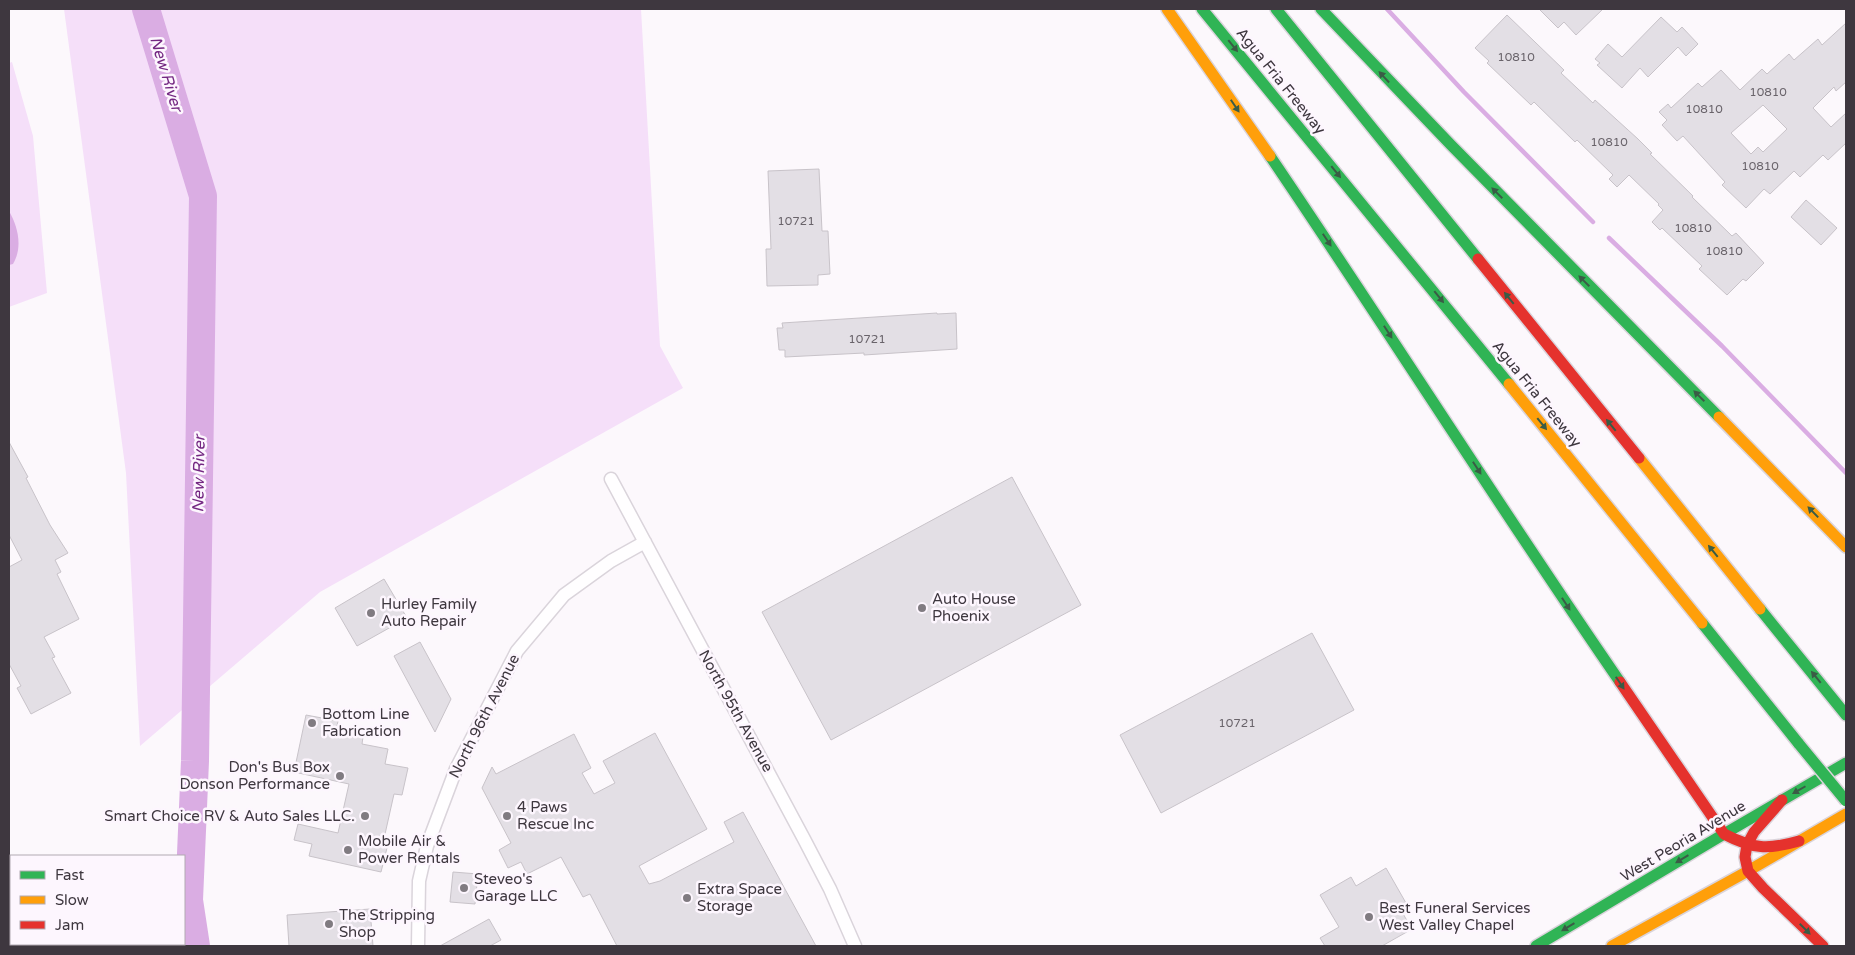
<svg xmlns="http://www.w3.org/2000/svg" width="1855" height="955" font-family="'Varela Round',sans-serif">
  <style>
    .green { fill: #f5dff9 }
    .water { fill: #daade3 }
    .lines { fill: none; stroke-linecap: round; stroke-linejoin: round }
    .stream { stroke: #daade3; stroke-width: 4.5 }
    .river { stroke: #daade3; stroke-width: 28 }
    .building { fill: #e3dfe5; stroke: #c8c3c9; fill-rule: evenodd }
    .street-casing { stroke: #dad4db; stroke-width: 15 }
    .fast-casing { stroke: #dad4db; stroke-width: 14 }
    .slow-casing { stroke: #dad4db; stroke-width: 14 }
    .jam-casing { stroke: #dad4db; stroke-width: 14 }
    .street { stroke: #fffeff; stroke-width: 12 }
    .fast { stroke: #30b455; stroke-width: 11 }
    .slow { stroke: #ff9f0a; stroke-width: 11 }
    .jam { stroke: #e5322d; stroke-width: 11 }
    .fast-bridge-casing { stroke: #dad4db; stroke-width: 14; stroke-linecap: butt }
    .fast-bridge { stroke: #30b455; stroke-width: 11 }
    .oneway { fill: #3a5c46 }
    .poi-dot { fill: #807b81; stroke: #fdf6fe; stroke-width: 2 }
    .labels { text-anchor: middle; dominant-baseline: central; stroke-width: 5; stroke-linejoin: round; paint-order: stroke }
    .number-label { font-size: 12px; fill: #69636a }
    .street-label { font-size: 15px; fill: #3e373f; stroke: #fdf6fe }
    .poi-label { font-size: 15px; fill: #3e373f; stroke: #fdf6fe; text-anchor: start }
    .water-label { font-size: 16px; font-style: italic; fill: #742882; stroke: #fdf6fe }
  </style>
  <rect width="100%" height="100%" fill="#fcf8fc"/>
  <path class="green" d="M64,9H641L660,346L683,388L320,592L140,746L126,473Z
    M12,62L33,136L47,293L9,307V63Z"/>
  <path class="water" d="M9,211C18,227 23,247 13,264L9,265Z"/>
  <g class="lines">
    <path class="stream" d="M1387,9L1464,92L1593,222
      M1609,238L1722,346L1846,473"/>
    <path class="river" d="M146,9L203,196L195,761L189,900L196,946"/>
  </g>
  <path class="building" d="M1539,9H1603L1576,35L1564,22L1558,28Z
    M1507,15L1564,70L1561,73L1593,103L1595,100L1638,139L1652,153L1650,154L1693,196L1692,197L1732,236L1736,233L1764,263L1746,281L1743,279L1727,295L1699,269L1702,266L1662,228L1660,230L1652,222L1663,210L1658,205L1659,204L1629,175L1617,187L1609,179L1613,175L1577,140L1575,142L1534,102L1531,105L1487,63L1489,61L1475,48Z
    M1661,17L1677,32L1682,27L1698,44L1686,56L1678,47L1648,77L1640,68L1622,88L1597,65L1600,63L1595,59L1608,44L1622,57Z
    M1846,23V82L1836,91L1834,87L1813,108L1831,127L1846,113V143L1828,160L1823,155L1800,177L1794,171L1770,194L1764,189L1746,208L1722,185L1725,182L1683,136L1677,141L1662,125L1667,120L1659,112L1668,104L1671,108L1698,83L1702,87L1721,70L1740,90L1762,69L1767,74L1789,54L1794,60L1818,39L1822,45ZM1763,105L1787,129L1763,152L1758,147L1751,154L1731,133Z
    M819,169L822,231H828L830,274L818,275V285L767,286L766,249H771L768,171Z
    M1806,200L1837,228L1821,245L1791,217Z
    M937,313V314L956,313L957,349L864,355V353L785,357V350H779L777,328H783L782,323Z
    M9,442L28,477L26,478L50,525L68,553L55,560L61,572L57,574L79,619L44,637L55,657L52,658L71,693L31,714L17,688L21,686L9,664V567L22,560L9,535Z
    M1012,477L1081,605L831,740L762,612Z
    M384,579L407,618L357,646L335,608Z
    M1312,633L1354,710L1161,813L1120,735Z
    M420,642L451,699L435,732L394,656Z
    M306,715L338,721L336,731L363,737L362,744L388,749L385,764L408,768L402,795L394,794L383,843L388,844L381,872L309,856L312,844L294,840L298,824L338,833L349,784L294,772Z
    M655,733L707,829L639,866L649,884L660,881L734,842L724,822L743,812L816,946H617L590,894L583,897L561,857L527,874L521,862L508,868L499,850L511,843L482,788L492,767L496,774L574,734L591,768L582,773L594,794L615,783L603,761Z
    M1386,868L1406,903L1399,907L1412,929L1382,946H1325L1320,938L1339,927L1320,895L1351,877L1356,886Z
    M453,872L478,874L475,904L450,902Z
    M370,909L373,946H289L287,915Z
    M489,919L501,940L490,946H440Z"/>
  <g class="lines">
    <g class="street-casing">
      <path id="street" d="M611,479L804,839L830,889L855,946
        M418,946L419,881L427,846L456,769L517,651L564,595L611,561L645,542"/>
    </g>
    <g class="fast-casing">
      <path id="fast" d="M1202,9L1509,384
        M1276,9L1478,259
        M1321,9L1451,145L1719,417
        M1270,156C1388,330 1500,508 1620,682
        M1760,609L1846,715
        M1702,623L1799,744
        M1724,834L1846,763
        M1536,946L1724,834"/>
    </g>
    <g class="slow-casing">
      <path id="slow" d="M1167,9L1270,156
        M1509,384L1702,623
        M1719,417L1846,547
        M1639,458L1760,609
        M1748,871L1846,814
        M1612,946L1748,871"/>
    </g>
    <g class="jam-casing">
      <path id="jam" d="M1478,259L1639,458
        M1620,682L1724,834C1753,849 1768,850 1799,841
        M1782,800L1754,832L1747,845L1745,857L1748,871L1763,888L1823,946"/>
    </g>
    <use href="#street" class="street"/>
    <use href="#fast" class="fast"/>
    <use href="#slow" class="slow"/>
    <use href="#jam" class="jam"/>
    <g class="fast-bridge-casing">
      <path id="fast-bridge" d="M1799,744L1846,801"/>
    </g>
    <use href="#fast-bridge" class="fast-bridge"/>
  </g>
  <defs><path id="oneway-solid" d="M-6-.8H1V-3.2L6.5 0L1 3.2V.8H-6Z" transform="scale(1.25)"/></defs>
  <g class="oneway">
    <use href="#oneway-solid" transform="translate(1233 46) rotate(51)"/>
    <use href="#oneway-solid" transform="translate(1384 77) rotate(-133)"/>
    <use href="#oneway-solid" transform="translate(1235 106) rotate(56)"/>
    <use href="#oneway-solid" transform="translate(1336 172) rotate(51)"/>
    <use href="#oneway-solid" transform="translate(1497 193) rotate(-135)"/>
    <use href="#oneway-solid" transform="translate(1327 240) rotate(56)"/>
    <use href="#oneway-solid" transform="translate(1584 281) rotate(-135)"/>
    <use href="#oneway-solid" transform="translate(1439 297) rotate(51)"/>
    <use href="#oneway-solid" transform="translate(1509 298) rotate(-129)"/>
    <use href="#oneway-solid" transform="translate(1388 332) rotate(57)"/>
    <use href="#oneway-solid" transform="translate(1699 396) rotate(-135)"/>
    <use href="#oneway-solid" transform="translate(1542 424) rotate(51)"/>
    <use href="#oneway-solid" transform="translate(1611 425) rotate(-129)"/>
    <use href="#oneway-solid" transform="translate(1477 468) rotate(57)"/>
    <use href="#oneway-solid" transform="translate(1813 512) rotate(-134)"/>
    <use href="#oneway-solid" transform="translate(1713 551) rotate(-129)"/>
    <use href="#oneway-solid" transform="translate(1566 604) rotate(57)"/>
    <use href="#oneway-solid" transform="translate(1816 677) rotate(-129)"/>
    <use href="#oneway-solid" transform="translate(1620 683) rotate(56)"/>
    <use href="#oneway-solid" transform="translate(1799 790) rotate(150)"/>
    <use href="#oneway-solid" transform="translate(1682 859) rotate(149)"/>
    <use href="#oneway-solid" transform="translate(1568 927) rotate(149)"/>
    <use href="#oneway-solid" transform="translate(1805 929) rotate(45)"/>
  </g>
  <g class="poi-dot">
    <circle cx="922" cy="608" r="5"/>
    <circle cx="371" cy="613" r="5"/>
    <circle cx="312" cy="723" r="5"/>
    <circle cx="340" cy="776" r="5"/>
    <circle cx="365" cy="816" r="5"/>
    <circle cx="507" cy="816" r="5"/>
    <circle cx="348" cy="850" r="5"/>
    <circle cx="464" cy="888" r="5"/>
    <circle cx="687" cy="898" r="5"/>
    <circle cx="1369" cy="917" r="5"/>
    <circle cx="329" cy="924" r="5"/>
  </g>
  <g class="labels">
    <g class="number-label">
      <text x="1516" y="57">10810</text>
      <text x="1768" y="92">10810</text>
      <text x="1704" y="109">10810</text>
      <text x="1609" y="142">10810</text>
      <text x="1760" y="166">10810</text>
      <text x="796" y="221">10721</text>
      <text x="1693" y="228">10810</text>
      <text x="1724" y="251">10810</text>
      <text x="867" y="339">10721</text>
      <text x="1237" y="723">10721</text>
    </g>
    <g class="street-label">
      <text transform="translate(1281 81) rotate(51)">Agua Fria Freeway</text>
      <text transform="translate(1537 394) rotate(51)">Agua Fria Freeway</text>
      <text transform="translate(736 711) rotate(61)">North 95th Avenue</text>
      <text transform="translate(484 716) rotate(-63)">North 96th Avenue</text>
      <text transform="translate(1683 841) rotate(-31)">West Peoria Avenue</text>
    </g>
    <g class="poi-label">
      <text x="932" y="599">Auto House<tspan x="932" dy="17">Phoenix</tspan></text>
      <text x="381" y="604">Hurley Family<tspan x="381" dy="17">Auto Repair</tspan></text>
      <text x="322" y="714">Bottom Line<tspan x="322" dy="17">Fabrication</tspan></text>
      <text x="330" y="767" text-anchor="end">Don's Bus Box<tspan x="330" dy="17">Donson Performance</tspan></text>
      <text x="517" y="807">4 Paws<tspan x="517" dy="17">Rescue Inc</tspan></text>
      <text x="355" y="816" text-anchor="end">Smart Choice RV &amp; Auto Sales LLC.</text>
      <text x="358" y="841">Mobile Air &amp;<tspan x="358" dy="17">Power Rentals</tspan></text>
      <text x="474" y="879">Steveo's<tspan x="474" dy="17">Garage LLC</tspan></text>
      <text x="697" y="889">Extra Space<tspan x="697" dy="17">Storage</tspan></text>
      <text x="1379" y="908">Best Funeral Services<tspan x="1379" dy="17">West Valley Chapel</tspan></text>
      <text x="339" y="915">The Stripping<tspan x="339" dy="17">Shop</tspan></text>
    </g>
    <g class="water-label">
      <text transform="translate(166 74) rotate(73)">New River</text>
      <text transform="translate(199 474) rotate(-89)">New River</text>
    </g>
  </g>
  <rect width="1855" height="955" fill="none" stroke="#3e373f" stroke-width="20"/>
  <rect x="10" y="855" width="175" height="90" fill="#fdf6fe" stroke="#b1aab2"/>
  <rect x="20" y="871" width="25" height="8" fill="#30b455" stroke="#b1aab2"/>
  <text x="55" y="880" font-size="15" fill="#3e373f">Fast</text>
  <rect x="20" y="896" width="25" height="8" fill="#ff9f0a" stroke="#b1aab2"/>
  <text x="55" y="905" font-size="15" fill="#3e373f">Slow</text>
  <rect x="20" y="921" width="25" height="8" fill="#e5322d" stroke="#b1aab2"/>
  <text x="55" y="930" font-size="15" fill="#3e373f">Jam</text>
</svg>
